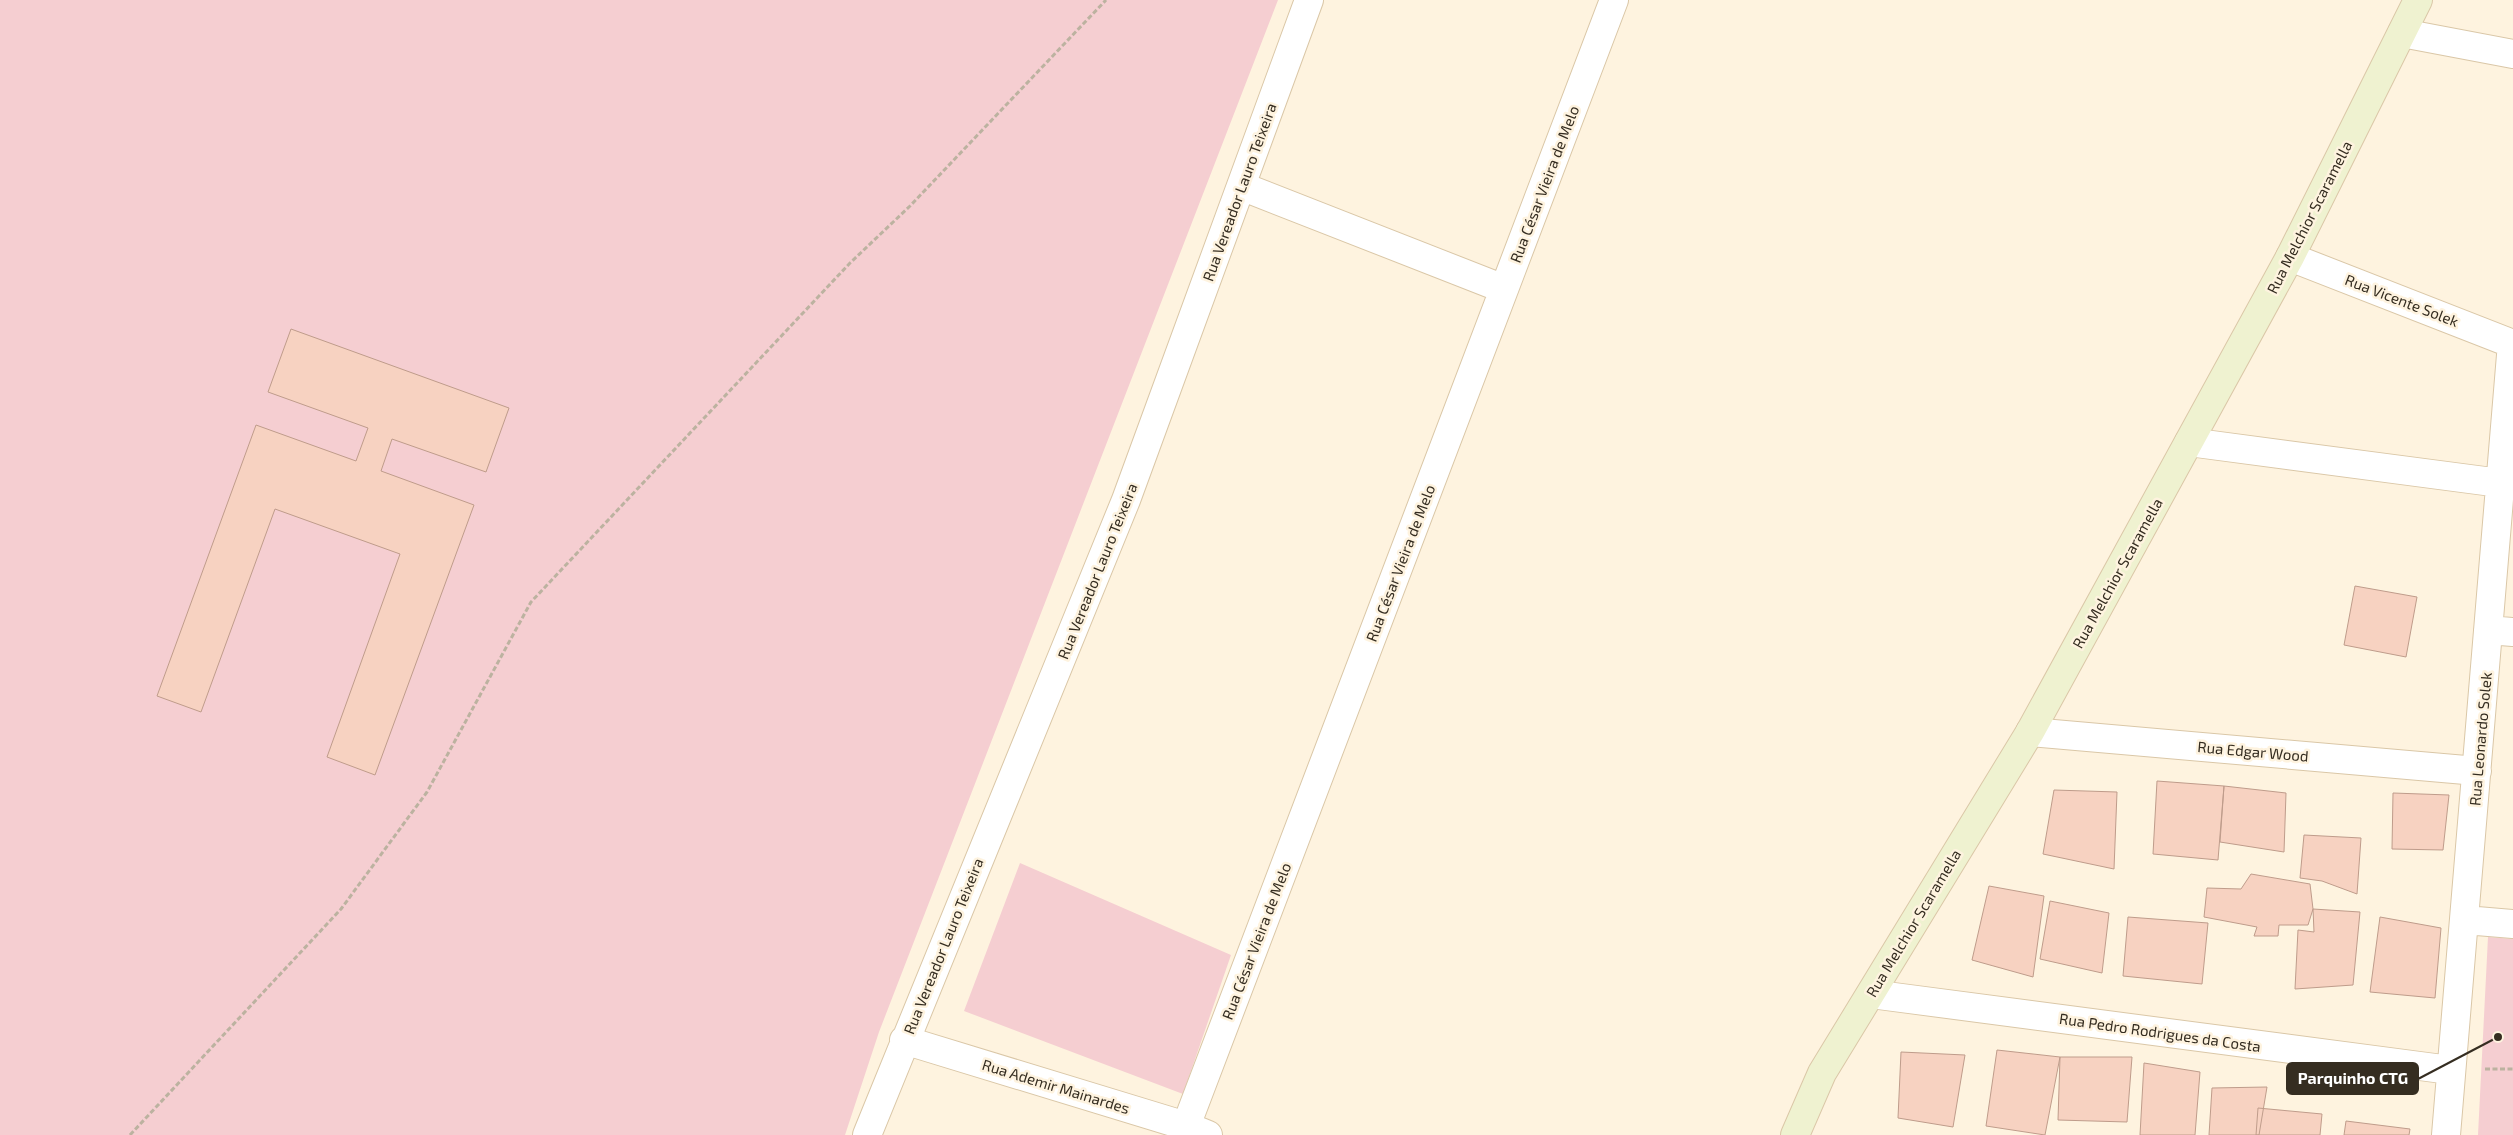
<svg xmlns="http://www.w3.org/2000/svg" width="2513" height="1135" font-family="'Exo 2',sans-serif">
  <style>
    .green { fill: #f5ced1 }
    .building { fill: #f7d2c1; stroke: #bf9c8b }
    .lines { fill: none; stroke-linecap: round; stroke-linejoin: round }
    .street-casing { stroke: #dac7a7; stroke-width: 30 }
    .secondary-casing { stroke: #dac7a7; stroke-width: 30 }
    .path { stroke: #bcb2a0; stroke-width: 3; stroke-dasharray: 5 2.5; stroke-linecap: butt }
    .street { stroke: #fff; stroke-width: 28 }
    .secondary { stroke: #eff2d0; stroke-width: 28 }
    .labels { text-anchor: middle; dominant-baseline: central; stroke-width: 5; stroke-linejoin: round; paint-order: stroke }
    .street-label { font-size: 15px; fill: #352d21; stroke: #fef3df }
    .leader { fill: none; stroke: #352d21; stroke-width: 2 }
    .callout-dot { fill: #352d21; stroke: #fef3df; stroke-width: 2 }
    .callout { fill: #352d21; stroke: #352d21; stroke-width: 2 }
    .callout-label { font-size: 16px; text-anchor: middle; font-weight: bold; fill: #fff }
  </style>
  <rect width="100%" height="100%" fill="#fef3df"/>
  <path class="green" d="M0,0H1278L879,1032L845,1135H0Z
    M1020,863L1231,955L1183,1094L964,1011Z
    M2488,937L2513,939V1135H2478Z"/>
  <path class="building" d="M291,329L509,408L486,472L392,439L381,471L474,505L375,775L327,757L400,554L275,509L201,712L157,696L256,425L356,461L368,428L268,392Z
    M2355,586L2417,597L2406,657L2344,645Z
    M2157,781L2224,786L2218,860L2153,854Z
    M2224,786L2286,793L2284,852L2220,842Z
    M2054,790L2117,792L2114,869L2043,854Z
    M2393,793L2449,795L2443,850L2392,849Z
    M2304,835L2361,838L2357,894L2322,881L2300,878Z
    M2251,874L2310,884L2313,909L2308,925H2279L2278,936H2254L2257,927L2204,917L2207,888L2241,889Z
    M1989,886L2044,896L2033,977L1972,960Z
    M2050,901L2109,913L2102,973L2040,959Z
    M2313,909L2360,912L2353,985L2295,989L2298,930L2314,932Z
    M2128,917L2208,923L2202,984L2123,976Z
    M2380,917L2441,928L2435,998L2370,992Z
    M1997,1050L2060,1057L2045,1135L1986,1126Z
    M1901,1052L1965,1055L1953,1127L1898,1118Z
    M2060,1057H2132L2127,1122L2058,1120Z
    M2144,1063L2200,1072L2195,1135H2140Z
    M2267,1087L2259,1135H2209L2212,1088Z
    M2258,1108L2322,1114L2320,1135H2256Z
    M2346,1121L2410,1129L2409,1135H2344Z"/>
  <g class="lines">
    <g class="street-casing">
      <path id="street" d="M2402,33L2513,54
        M1241,186L1504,289
        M2290,257L2513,344
        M2189,442L2500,483
        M2488,630L2513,632
        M2030,732L2477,771
        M2465,920L2513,924
        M1871,994L2450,1070
        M904,1040L1186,1126L1208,1135
        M1186,1126L1614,0
        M867,1135L1126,500L1309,0
        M2446,1135L2512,343"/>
    </g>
    <g class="secondary-casing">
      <path id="secondary" d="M1795,1135L1822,1073L2030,732L2290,257L2418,0"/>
    </g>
    <path class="path" d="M2485,1069H2513
      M130,1135L341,909L427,792L531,602L850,263L910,206L1106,0"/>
    <use href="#street" class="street"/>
    <use href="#secondary" class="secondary"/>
  </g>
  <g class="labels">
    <g class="street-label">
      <text transform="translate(1544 184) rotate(-69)">Rua César Vieira de Melo</text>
      <text transform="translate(1239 192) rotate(-70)">Rua Vereador Lauro Teixeira</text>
      <text transform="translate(2309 217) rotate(-63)">Rua Melchior Scaramella</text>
      <text transform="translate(2402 300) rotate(21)">Rua Vicente Solek</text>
      <text transform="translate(1400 563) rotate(-69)">Rua César Vieira de Melo</text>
      <text transform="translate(1097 571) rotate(-68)">Rua Vereador Lauro Teixeira</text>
      <text transform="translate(2117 573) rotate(-61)">Rua Melchior Scaramella</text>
      <text transform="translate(2480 739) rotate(-85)">Rua Leonardo Solek</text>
      <text transform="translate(2253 751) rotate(5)">Rua Edgar Wood</text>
      <text transform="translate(1913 923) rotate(-59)">Rua Melchior Scaramella</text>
      <text transform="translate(1256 941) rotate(-69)">Rua César Vieira de Melo</text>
      <text transform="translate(943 946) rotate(-68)">Rua Vereador Lauro Teixeira</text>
      <text transform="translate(2160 1032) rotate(8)">Rua Pedro Rodrigues da Costa</text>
      <text transform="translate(1056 1086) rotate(17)">Rua Ademir Mainardes</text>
    </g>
  </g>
  <path class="leader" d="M2498 1037L2418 1079"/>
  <circle class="callout-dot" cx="2498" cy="1037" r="5"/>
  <rect class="callout" x="2287" y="1063" width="131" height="31" rx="5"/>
  <g class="callout-label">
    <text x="2353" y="1084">Parquinho CTG</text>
  </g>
</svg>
